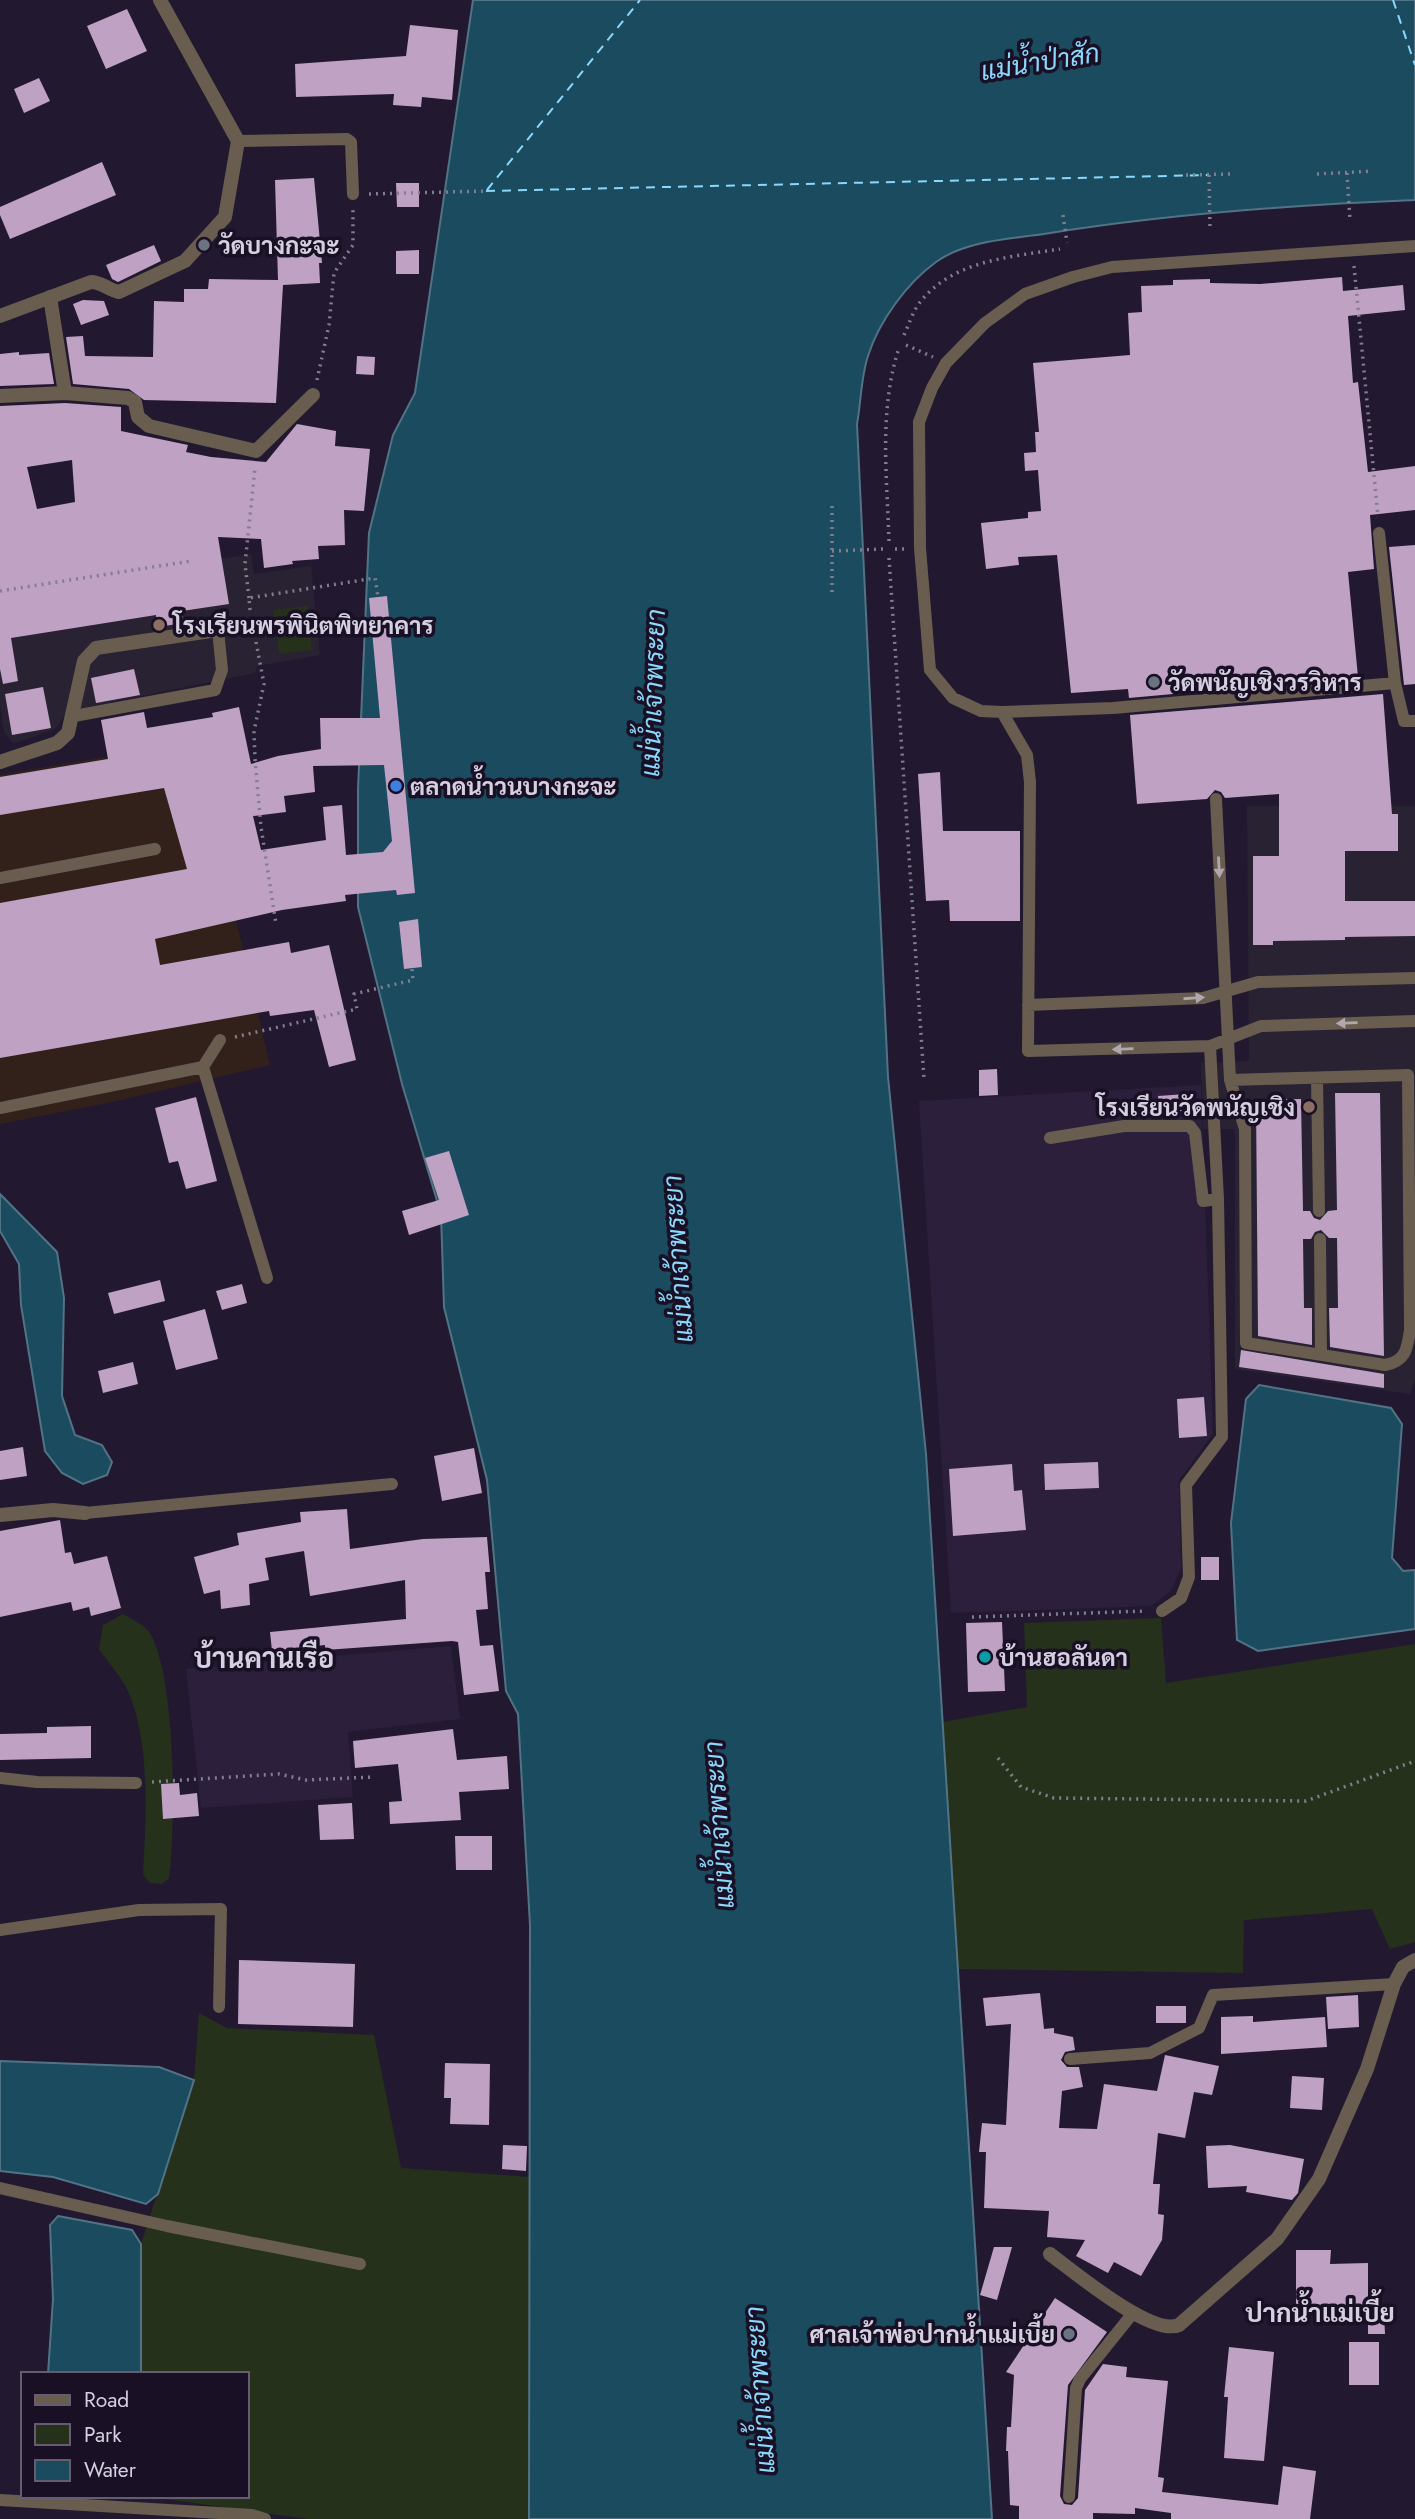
<svg xmlns="http://www.w3.org/2000/svg" width="1415" height="2519" font-family="Jost,Sarabun,sans-serif">
  <style>
    .commercial { fill: #32211a }
    .built { fill: #2b1f3c }
    .education { fill: #282232 }
    .green { fill: #25311a }
    .water { fill: #1a4b5e; stroke: #527385; stroke-width: 2 }
    .lines { fill: none; stroke-linecap: round; stroke-linejoin: round }
    .ferry { stroke: #8ad8fb; stroke-width: 2; stroke-dasharray: 9 7; stroke-linecap: butt }
    .building { fill: #bfa1c4; fill-rule: evenodd }
    .path { stroke: #837d8f; stroke-width: 3.5; stroke-dasharray: 2 5; stroke-linecap: butt }
    .service { stroke: #695d4f; stroke-width: 12 }
    .minor { stroke: #695d4f; stroke-width: 14 }
    .oneway { fill: #afa8ad }
    .worship-dot { fill: #6b7280; stroke: #191026; stroke-width: 2.5 }
    .education-dot { fill: #8d6e63; stroke: #191026; stroke-width: 2.5 }
    .shop-dot { fill: #3f7fe0; stroke: #191026; stroke-width: 2.5 }
    .culture-dot { fill: #0f9aa8; stroke: #191026; stroke-width: 2.5 }
    .labels { text-anchor: middle; dominant-baseline: central; stroke-width: 7; stroke-linejoin: round; paint-order: stroke }
    .poi-label { font-size: 24px; font-weight: bold; fill: #d5d0df; stroke: #191026; text-anchor: start }
    .water-label { font-size: 26px; font-style: italic; fill: #8ad8fb; stroke: #191026 }
    .neighbourhood-label { font-size: 26px; font-weight: bold; fill: #d5d0df; stroke: #191026 }
    .quarter-label { font-size: 28px; font-weight: bold; fill: #d5d0df; stroke: #191026 }
  </style>
  <rect width="100%" height="100%" fill="#221930"/>
  <path class="commercial" d="M182,744L223,864L270,1065L112,1102L0,1124V775Z"/>
  <path class="built" d="M1201,1085L1213,1434L1179,1480L1181,1568L1171,1591L1151,1606L951,1613L919,1101Z
    M451,1646L460,1719L348,1732L353,1797L201,1808L186,1669Z"/>
  <path class="education" d="M251,554L254,574L311,566L320,655L257,666L255,673L68,711L55,729L13,744L4,732L0,706V594Z
    M1247,806H1415V1379L1410,1394L1235,1369V1129H1203L1201,1063L1249,1061Z"/>
  <path class="green" d="M307,606L312,650L279,654L273,610Z
    M123,1614C131,1619 145,1625 150,1633C176,1678 176,1825 169,1878L162,1884L150,1883L143,1875C146,1819 151,1741 127,1689C120,1675 108,1662 99,1649L103,1625Z
    M1161,1618L1166,1683L1415,1644V1942L1390,1949L1372,1909L1244,1920L1243,1973L958,1969L943,1722L1027,1707L1024,1623Z
    M199,2013L227,2028L374,2035L401,2168L530,2177L529,2519H308L144,2496H247V2374H141V2244L194,2080Z"/>
  <path class="water" d="M473,0H1415V200C1291,205 1167,214 1044,234C1009,239 965,241 936,262C907,283 879,321 868,356C861,377 861,402 857,424L888,1077L926,1454L992,2519H529L530,1925L518,1714L506,1691L487,1480L444,1307L441,1214L402,1084L358,907V789L369,533L393,435L415,393Z
    M0,1194L57,1252L64,1298L62,1396L75,1435L102,1445L112,1462L107,1475L83,1484L62,1473L45,1451L21,1305L19,1264L0,1231Z
    M1259,1385L1391,1408L1402,1424L1392,1558L1403,1571L1415,1570V1629L1258,1651L1237,1640L1231,1523L1246,1399Z
    M0,2061L159,2067L194,2080L158,2194L146,2204L53,2177L0,2171Z
    M58,2216L132,2230L141,2244V2374H48L53,2299L50,2225Z"/>
  <g class="lines">
    <path class="ferry" d="M1393,0L1415,65
      M487,190L640,0
      M486,191L1209,175"/>
  </g>
  <path class="building" d="M127,9L147,51L106,69L87,26Z
    M410,25L458,30L452,100L422,97L421,107L393,105L394,94L296,97L295,64L406,56Z
    M39,78L50,101L24,113L14,89Z
    M102,162L116,195L10,239L0,215V207Z
    M314,178L322,263H319L320,283L283,285L276,403L144,400L129,389L73,384L66,337L83,336L85,356L153,357L154,301L184,302V289H208L209,279L278,280L275,180Z
    M396,183H419V207H397Z
    M154,245L161,261L118,282L112,279L106,265Z
    M419,250V274H396V251Z
    M1342,277L1343,291L1403,285L1405,310L1348,316L1353,383L1358,382L1368,472L1415,466V510L1370,515L1374,569L1348,572L1358,677L1129,698L1128,689L1071,693L1057,555L1018,557L1019,565L986,569L981,523L1028,518V512L1041,511L1038,470L1025,471L1024,453L1036,452L1035,432H1039L1033,363L1130,355L1128,313L1142,312L1141,286L1173,285V280L1210,279V283L1260,284Z
    M83,300L104,301L109,315L81,325L73,304Z
    M19,352V355L49,353L54,384L0,386V354Z
    M357,356L375,357L374,375L356,374Z
    M65,403L121,407V431L188,445L186,452L211,457L266,462L297,424L336,431L335,446L370,449L364,511L344,510L345,545L318,546L319,559L292,561L293,564L264,568L261,539L218,537L229,604L182,611L184,623L158,627L156,615L11,638L18,681L3,684L0,669V406ZM72,460L75,502L37,509L27,467Z
    M1415,545V684L1404,685L1389,547Z
    M387,596L415,893L397,895L396,890L345,895L346,901L282,910L155,939L160,965L289,942L291,953L329,945L356,1060L329,1067L314,1010L270,1016L269,1011L0,1058V903L187,869L164,788L0,815V777L108,759L101,720L144,712L147,728L213,717L212,713L239,707L251,764L278,756L321,749L320,718H380L369,598ZM384,765L392,841L383,852L346,855L342,805L323,807L326,840L261,850L253,816L286,812L284,796L315,792L313,766Z
    M134,669L140,695L96,703L91,678Z
    M43,687L51,728L12,735L5,694Z
    M1383,694L1392,814H1398V851H1345V901H1415V936L1345,937V940L1273,941V945H1253V856H1279V794L1225,798L1221,792L1215,790L1207,799L1137,804L1130,715Z
    M940,772L943,831H1020V921H950L949,900L926,901L918,774Z
    M418,919L422,967L404,969L399,922Z
    M997,1069L998,1095L979,1096V1070Z
    M1335,1093H1380L1384,1356L1330,1347L1329,1308H1338L1337,1238H1329L1321,1230L1315,1232L1311,1239H1303L1304,1308H1312V1345L1258,1336L1256,1100L1301,1099L1303,1211H1310L1314,1218L1320,1220L1328,1211L1337,1210Z
    M1186,1094L1187,1111L1159,1112L1158,1096Z
    M196,1097L217,1181L186,1189L178,1161L169,1163L155,1108Z
    M449,1151L469,1215L409,1235L402,1211L439,1200L425,1158Z
    M160,1280L165,1301L114,1314L108,1293Z
    M242,1284L247,1303L222,1310L216,1291Z
    M205,1309L218,1359L176,1370L163,1321Z
    M1241,1350L1384,1374V1388L1239,1367Z
    M133,1362L138,1384L103,1393L98,1371Z
    M1204,1397L1207,1436L1179,1438L1177,1399Z
    M23,1447L27,1476L0,1480V1451Z
    M474,1448L482,1493L442,1501L434,1456Z
    M1098,1462L1099,1488L1045,1490L1044,1464Z
    M1012,1464L1014,1491L1022,1490L1026,1530L953,1536L949,1469Z
    M347,1509L350,1549L423,1539L487,1537L490,1572H485L488,1609L476,1610L480,1646L493,1645L499,1691L464,1695L458,1642L452,1641L325,1650V1645L272,1651L270,1632L406,1619L405,1580L310,1596L304,1551L265,1558L269,1580L249,1584L250,1605L221,1609L220,1590L204,1594L194,1557L239,1545L237,1533L301,1522L300,1512Z
    M60,1520L65,1553L71,1552L74,1564L107,1556L121,1608L91,1616L89,1607L73,1611L71,1602L0,1617V1531Z
    M1201,1557H1219V1580H1201Z
    M1002,1622L1005,1691L968,1692L966,1623Z
    M91,1726V1758L0,1760V1734L47,1733V1727Z
    M453,1729L457,1760L507,1756L509,1789L459,1792L461,1820L390,1824L389,1802L402,1801L398,1764L355,1768L353,1741Z
    M179,1783L180,1795L197,1793L199,1816L163,1819L161,1784Z
    M352,1803L354,1839L320,1840L318,1805Z
    M455,1836H492V1870H456Z
    M239,1960L355,1964L353,2027L238,2024Z
    M1040,1993L1044,2029L1054,2028V2033L1073,2037L1075,2050L1065,2052L1061,2060L1067,2067H1079L1083,2087L1062,2091L1059,2128L1097,2129L1104,2084L1157,2091L1165,2055L1219,2066L1212,2095L1194,2092L1185,2138L1158,2133L1153,2184H1160L1158,2214L1164,2215L1162,2240L1141,2276L1114,2262L1108,2273L1076,2256L1085,2240L1047,2237L1049,2211L984,2208L986,2152H979L982,2123L1006,2125L1011,2024L986,2026L983,1998Z
    M1358,1995L1359,2027L1328,2029L1326,1997Z
    M1156,2006H1186V2023H1156Z
    M1253,2016V2022L1325,2017L1327,2047L1221,2054V2017Z
    M445,2063L490,2064L489,2125L450,2124L451,2098H444Z
    M1292,2076L1324,2078L1322,2110L1290,2108Z
    M503,2145L527,2146L526,2171L502,2169Z
    M1230,2145L1304,2159L1298,2193L1292,2200L1246,2192L1247,2186L1208,2188L1206,2146Z
    M994,2247H1012L997,2300L980,2295Z
    M1296,2250H1331L1330,2264L1368,2263V2306L1296,2304Z
    M1055,2298L1107,2332L1068,2385L1060,2496L1064,2504L1072,2505L1078,2498L1085,2390L1103,2364L1127,2367L1126,2377L1168,2381L1158,2477L1164,2478L1162,2492L1278,2505L1283,2466L1316,2471L1310,2519H1171V2513L1135,2508V2514L1093,2513V2519H1019V2506L1010,2505L1008,2451H1006L1007,2427H1011L1014,2375L1006,2372Z
    M1384,2313L1385,2334H1368V2314Z
    M1349,2342H1379V2385H1349Z
    M1229,2347L1274,2352L1264,2461L1224,2458L1228,2397H1224Z"/>
  <g class="lines">
    <path class="path" d="M1347,173L1350,220
      M1317,174L1373,171
      M1186,175L1230,174
      M1209,175L1210,228
      M369,194L486,191
      M1063,215L1067,243
      M1354,266L1378,517
      M904,335C909,325 913,310 921,301C954,260 1011,257 1060,249
      M906,345L933,357
      M317,380L329,325L334,273L353,245V209
      M832,506V595
      M889,541C887,477 879,412 898,351
      M895,549H904
      M832,551L884,549
      M889,558L924,1079
      M0,591L191,561
      M249,598L245,564L255,468
      M250,610L249,598L375,578L378,597
      M256,642L264,684L254,731L255,760L261,827L276,924
      M235,1037L357,1009L354,994L413,980L412,968
      M972,1617L1146,1611
      M998,1758L1021,1787L1054,1798L1306,1801L1415,1761
      M152,1782L279,1774L306,1780L373,1777"/>
    <path class="service" d="M238,141L347,139L351,142L353,194
      M1415,246L1112,267L1073,277L1025,294L985,323L946,363L932,388L919,422L920,548L930,670L953,698L981,711L1002,712L1113,708L1395,683L1404,721H1415
      M1379,533L1395,683
      M1002,712L1027,755L1030,782L1028,1051L1210,1046L1261,1026L1415,1021
      M74,716L215,690L222,670L218,630
      M1216,799L1230,1080L1245,1129L1246,1343L1385,1365C1406,1361 1407,1349 1410,1330L1408,1075L1230,1080
      M0,878L155,849
      M1028,1005L1203,998L1258,982L1415,978
      M203,1067L267,1278
      M1317,1078L1319,1211
      M0,1108L203,1067L220,1040
      M1050,1138L1124,1126H1190L1195,1133L1203,1201L1218,1199
      M1320,1239L1321,1355
      M85,1513L392,1484
      M1162,1611L1181,1598L1189,1577L1186,1485L1222,1437L1218,1199L1210,1046
      M0,1778L37,1782L136,1783
      M0,1930L139,1910L221,1909L219,2007
      M1070,2059L1150,2053L1199,2028L1213,1995L1394,1984
      M0,2188L167,2226L360,2264
      M1069,2497L1076,2388L1080,2379L1133,2313
      M0,2500L252,2515L265,2519"/>
    <path class="minor" d="M50,297L65,393L128,398L135,402L138,417L149,426L256,451L313,395
      M0,316L91,282C102,282 108,290 119,292L185,261L225,217L238,141L160,0
      M0,396L65,393
      M0,762L57,743L68,733L84,661L96,648L251,625
      M0,1515L53,1510L85,1513
      M1050,2254C1073,2271 1152,2337 1179,2325L1277,2239L1319,2179L1367,2069L1394,1984L1403,1967L1415,1960"/>
  </g>
  <defs><path id="oneway-solid" d="M-6-.8H1V-3.2L6.5 0L1 3.2V.8H-6Z" transform="scale(1.75)"/></defs>
  <g class="oneway">
    <use href="#oneway-solid" transform="translate(1219 867) rotate(87)"/>
    <use href="#oneway-solid" transform="translate(1194 998) rotate(-4)"/>
    <use href="#oneway-solid" transform="translate(1347 1023) rotate(178)"/>
    <use href="#oneway-solid" transform="translate(1123 1049) rotate(178)"/>
  </g>
  <g class="worship-dot">
    <circle cx="204" cy="245" r="7"/>
    <circle cx="1154" cy="682" r="7"/>
    <circle cx="1069" cy="2334" r="7"/>
  </g>
  <g class="education-dot">
    <circle cx="159" cy="625" r="7"/>
    <circle cx="1309" cy="1107" r="7"/>
  </g>
  <circle class="shop-dot" cx="396" cy="786" r="7"/>
  <circle class="culture-dot" cx="985" cy="1657" r="7"/>
  <g class="labels">
    <g class="poi-label">
      <text x="218" y="245">วัดบางกะจะ</text>
      <text x="173" y="625">โรงเรียนพรพินิตพิทยาคาร</text>
      <text x="1168" y="682">วัดพนัญเชิงวรวิหาร</text>
      <text x="410" y="786">ตลาดน้ำวนบางกะจะ</text>
      <text x="1295" y="1107" text-anchor="end">โรงเรียนวัดพนัญเชิง</text>
      <text x="999" y="1657">บ้านฮอลันดา</text>
      <text x="1055" y="2334" text-anchor="end">ศาลเจ้าพ่อปากน้ำแม่เบี้ย</text>
    </g>
    <g class="water-label">
      <text transform="translate(1040 62) rotate(-9)">แม่น้ำป่าสัก</text>
      <text transform="translate(653 693) rotate(-88)">แม่น้ำเจ้าพระยา</text>
      <text transform="translate(678 1259) rotate(-94)">แม่น้ำเจ้าพระยา</text>
      <text transform="translate(719 1825) rotate(-94)">แม่น้ำเจ้าพระยา</text>
      <text transform="translate(760 2390) rotate(-94)">แม่น้ำเจ้าพระยา</text>
    </g>
    <g class="neighbourhood-label">
      <text x="1320" y="2313">ปากน้ำแม่เบี้ย</text>
    </g>
    <g class="quarter-label">
      <text x="264" y="1658">บ้านคานเรือ</text>
    </g>
  </g>
  <rect x="21" y="2372" width="228" height="126" fill="#191026" stroke="#645d70" stroke-width="2"/>
  <rect x="35" y="2395" width="35" height="10" fill="#695d4f" stroke="#645d70" stroke-width="2"/>
  <text x="84" y="2407" font-size="21" fill="#d5d0df">Road</text>
  <rect x="35" y="2424" width="35" height="21" fill="#25311a" stroke="#645d70" stroke-width="2"/>
  <text x="84" y="2442" font-size="21" fill="#d5d0df">Park</text>
  <rect x="35" y="2460" width="35" height="21" fill="#1a4b5e" stroke="#645d70" stroke-width="2"/>
  <text x="84" y="2477" font-size="21" fill="#d5d0df">Water</text>
</svg>
